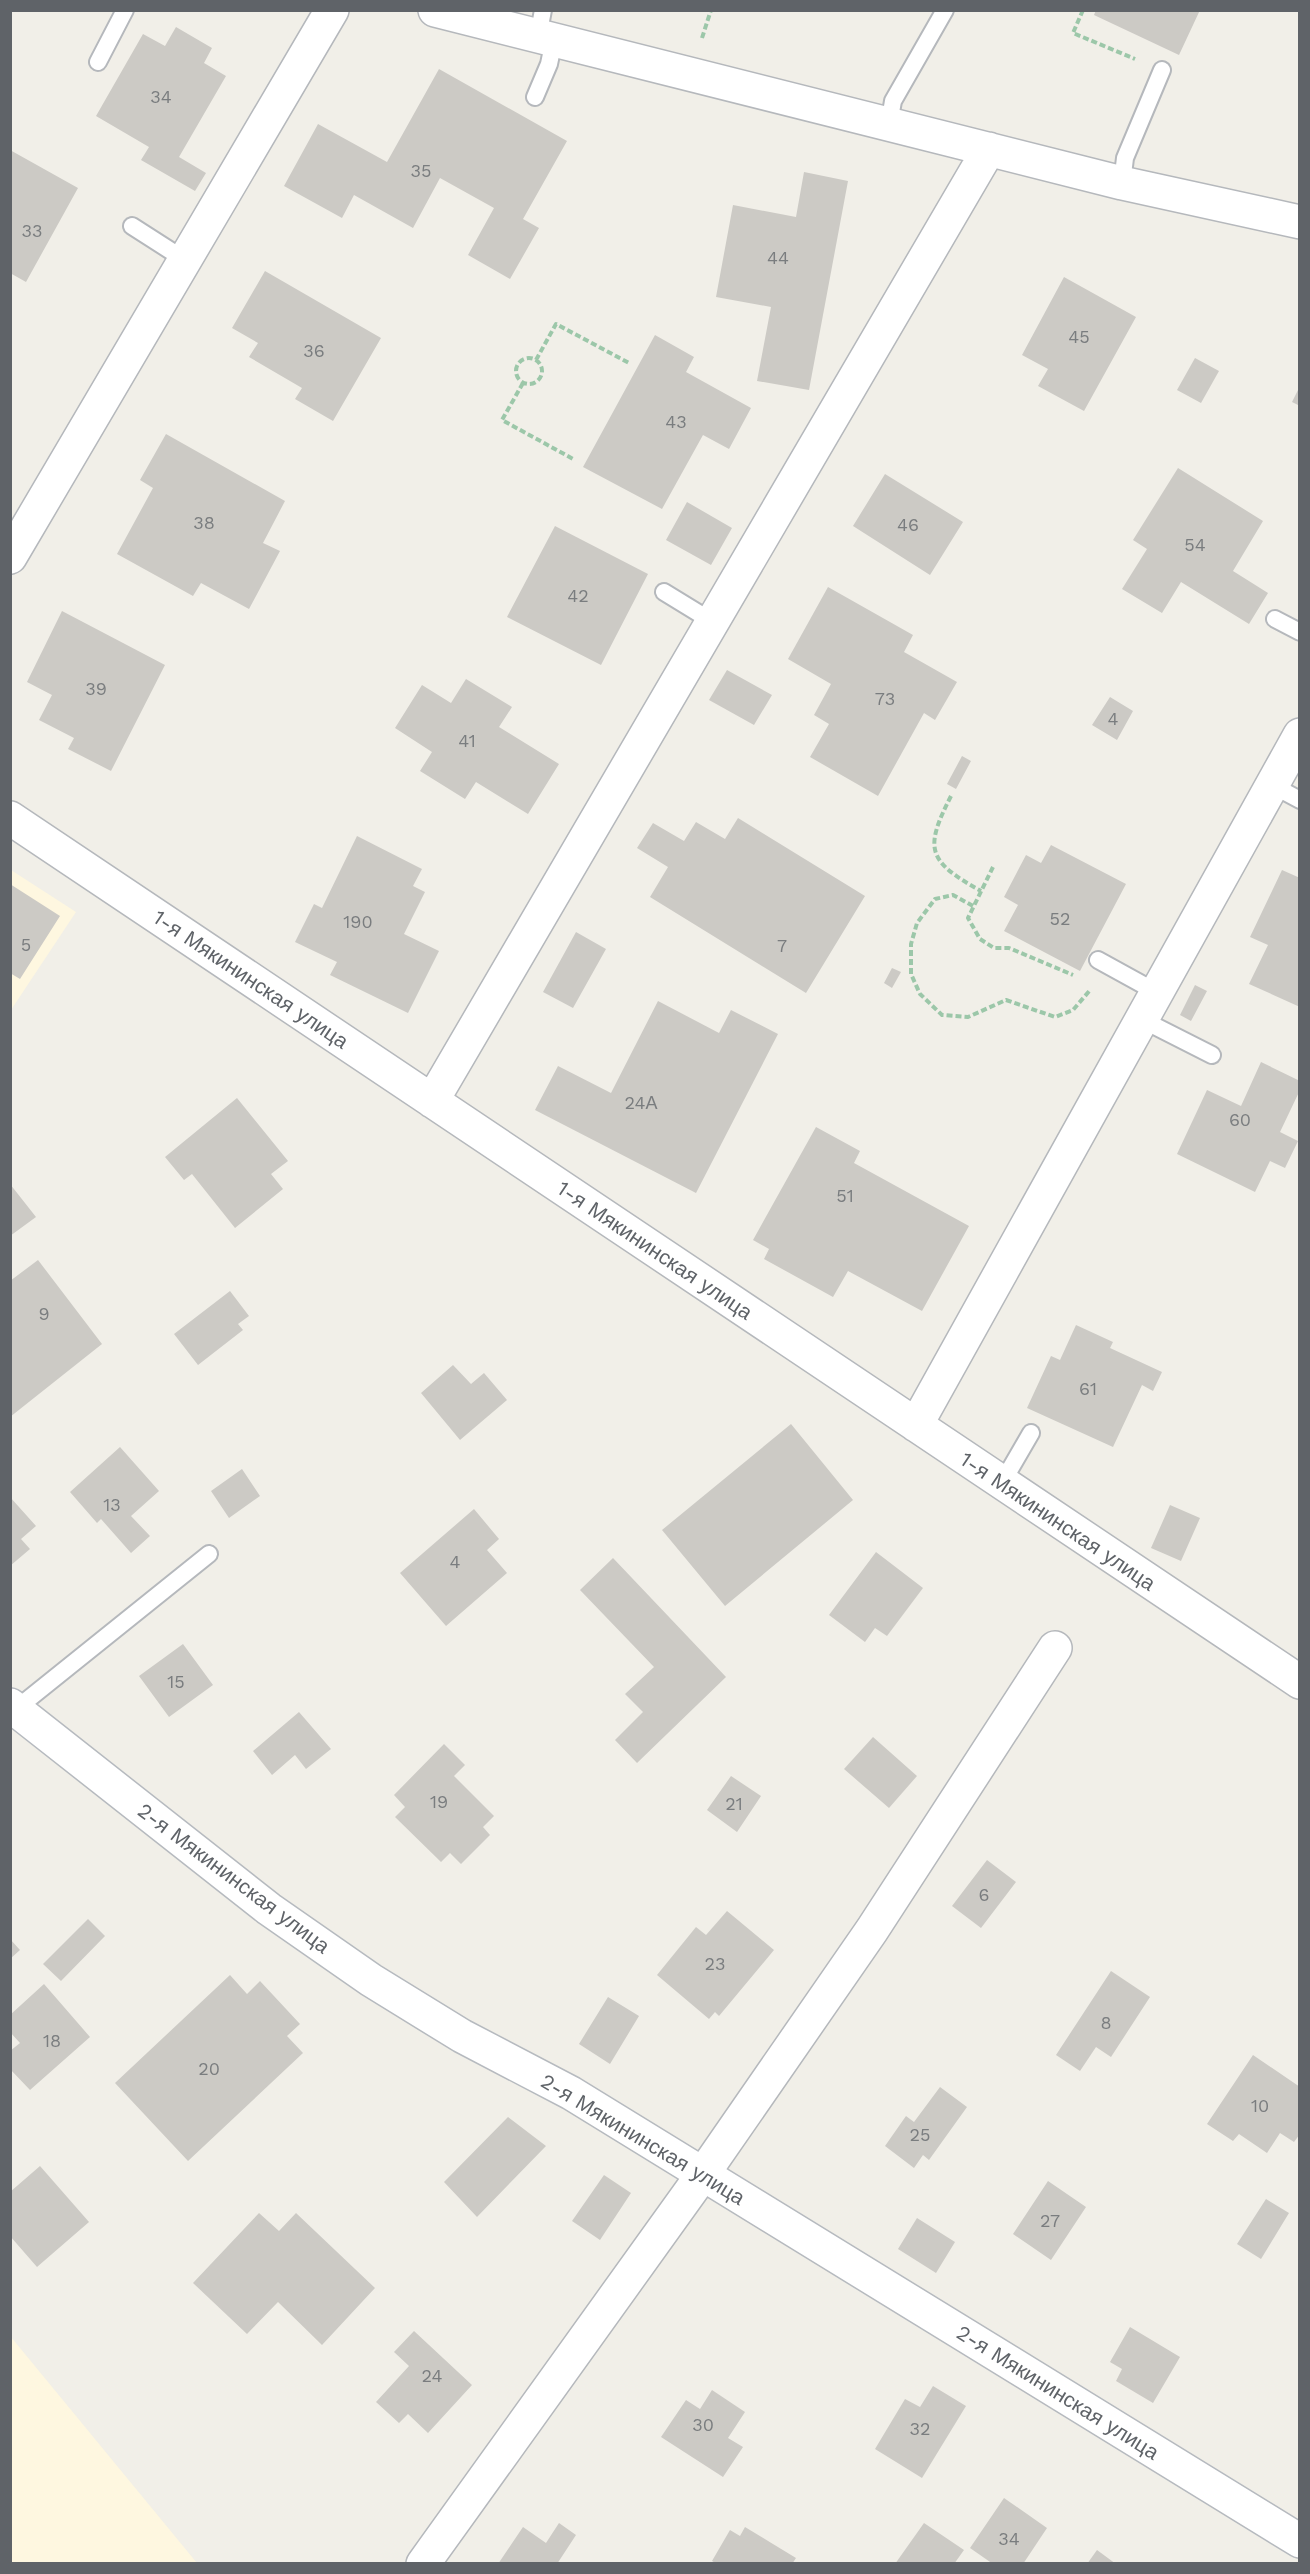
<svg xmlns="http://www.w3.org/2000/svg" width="1310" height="2574" font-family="'Work Sans',sans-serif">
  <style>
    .commercial { fill: #fef7e0 }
    .building { fill: #cccac5 }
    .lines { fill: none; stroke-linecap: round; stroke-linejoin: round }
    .lane-casing { stroke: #b5b8bc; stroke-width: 20 }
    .street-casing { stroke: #b5b8bc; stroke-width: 36 }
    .secondary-casing { stroke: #b6babf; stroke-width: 36 }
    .path { stroke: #9cc7a9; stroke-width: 4; stroke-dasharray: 6 3; stroke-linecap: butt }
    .lane { stroke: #fff; stroke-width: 16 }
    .street { stroke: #fff; stroke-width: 33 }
    .secondary { stroke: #fff; stroke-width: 33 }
    .labels { text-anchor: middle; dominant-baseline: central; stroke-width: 5; stroke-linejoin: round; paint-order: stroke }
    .number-label { font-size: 18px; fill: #7a7d7f }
    .street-label { font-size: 21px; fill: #5f6368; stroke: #fff }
  </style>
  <rect width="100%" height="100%" fill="#f1efe8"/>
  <path class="commercial" d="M11,870L76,912L11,1010Z
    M10,2337H11L197,2563H11Z"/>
  <path class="building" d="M1096,10H1200L1179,55L1094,15Z
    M176,27L212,48L204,63L226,76L179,157L206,173L195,191L141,160L149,147L96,116L143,34L165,46Z
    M439,69L567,141L523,219L539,228L510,279L468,255L494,208L440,178L413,228L354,195L342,218L284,186L318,124L387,162Z
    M10,150L78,188L26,282L10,273Z
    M804,172L848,181L809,390L757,381L771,307L716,297L733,205L796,217Z
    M265,271L381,338L333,421L295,399L302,388L249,357L258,343L232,328Z
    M1064,277L1136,317L1084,411L1038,386L1048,369L1022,355Z
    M655,335L694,357L686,372L751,408L729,449L703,435L662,509L583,467Z
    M1195,358L1219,371L1201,403L1177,390Z
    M1300,386V406L1292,402Z
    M166,434L285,501L263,543L280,551L249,609L201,583L193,596L117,554L153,488L140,480Z
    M1178,468L1263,521L1233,571L1268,593L1249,624L1181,582L1162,613L1122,589L1147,549L1133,540Z
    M885,474L963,522L930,575L853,526Z
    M687,502L732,528L711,565L666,540Z
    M555,526L648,574L601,665L507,617Z
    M828,587L913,635L904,652L957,682L935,720L924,713L878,796L810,757L829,724L814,715L831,684L788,659Z
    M62,611L165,665L111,771L68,749L74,738L39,720L52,695L27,682Z
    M727,670L772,695L754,725L709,700Z
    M466,679L512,707L499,727L559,764L528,814L476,782L465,799L420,771L432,752L395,728L422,685L451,703Z
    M1110,697L1133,711L1117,740L1092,725Z
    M962,756L971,761L956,789L947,784Z
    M738,818L865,896L806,993L650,897L668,867L637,848L653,823L684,841L696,822L725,839Z
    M357,836L422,869L413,886L425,892L404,934L439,951L408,1013L330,975L337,962L295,942L314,904L322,908Z
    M1051,845L1126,884L1080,971L1004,931L1018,905L1004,897L1026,855L1041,863Z
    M1282,870L1300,878V1007L1249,984L1268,945L1250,937Z
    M10,884L60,916L20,979L10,973Z
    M576,932L606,949L573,1008L543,992Z
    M892,968L901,972L892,988L884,983Z
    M1195,985L1207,991L1191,1021L1180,1015Z
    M658,1001L719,1033L731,1010L778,1034L696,1193L535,1110L558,1066L611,1093Z
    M1261,1062L1300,1081V1090L1280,1132L1298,1141L1285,1168L1270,1161L1255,1192L1177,1154L1207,1090L1241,1106Z
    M237,1098L288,1161L271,1174L283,1189L235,1228L192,1174L184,1180L165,1157Z
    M816,1127L860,1151L854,1163L969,1226L922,1311L848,1271L833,1297L764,1259L769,1249L753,1240Z
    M10,1184L36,1217L10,1236Z
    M38,1260L102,1344L10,1417V1281Z
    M230,1291L249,1316L238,1324L243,1330L198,1365L174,1334Z
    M1076,1325L1113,1342L1110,1348L1162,1372L1153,1391L1142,1385L1113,1447L1027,1408L1051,1356L1060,1360Z
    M453,1365L471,1384L484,1373L507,1400L460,1440L421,1393Z
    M791,1424L853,1500L725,1606L662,1530Z
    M120,1447L159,1491L131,1516L150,1536L131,1553L101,1519L97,1523L70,1492Z
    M242,1469L260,1496L229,1518L211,1491Z
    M10,1497L36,1526L21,1539L30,1549L10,1566Z
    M1170,1505L1200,1518L1181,1561L1151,1548Z
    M474,1509L499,1539L487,1550L507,1573L446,1626L400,1573Z
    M876,1552L923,1588L887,1636L875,1628L865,1642L829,1615Z
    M613,1558L726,1677L637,1763L615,1740L643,1712L625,1694L654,1667L580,1590Z
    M183,1644L213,1685L169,1717L139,1676Z
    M299,1712L331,1749L306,1769L295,1755L272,1775L253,1751Z
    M873,1737L917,1776L889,1808L844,1769Z
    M444,1744L465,1765L454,1776L494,1816L483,1827L490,1835L461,1864L450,1853L441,1862L395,1817L405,1807L394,1795Z
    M731,1776L761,1796L737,1832L707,1810Z
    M987,1860L1016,1882L981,1928L952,1906Z
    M727,1911L774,1950L719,2016L715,2012L709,2019L657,1975L696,1927L706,1935Z
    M88,1919L105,1936L61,1981L43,1964Z
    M10,1939L20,1950L10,1959Z
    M1111,1971L1150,1997L1111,2057L1096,2047L1080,2071L1056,2055Z
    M230,1975L247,1994L260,1981L300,2024L287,2036L303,2053L188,2161L115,2083Z
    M44,1984L90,2037L30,2090L10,2069V2051L20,2043L10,2032V2015Z
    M608,1997L639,2016L610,2064L579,2044Z
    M1253,2055L1300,2087V2134L1294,2142L1280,2133L1267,2153L1239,2134L1233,2141L1207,2124Z
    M940,2087L967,2107L929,2160L923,2155L914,2168L885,2146L906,2116L914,2122Z
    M508,2117L546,2146L477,2217L444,2182Z
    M40,2166L89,2222L37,2267L10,2236V2192Z
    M604,2175L631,2193L600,2240L572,2221Z
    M1048,2181L1086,2207L1051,2260L1013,2234Z
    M1266,2199L1289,2213L1261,2259L1237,2244Z
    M259,2213L279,2231L296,2213L375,2288L322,2345L278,2302L247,2334L193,2283Z
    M917,2218L955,2242L936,2273L898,2249Z
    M1130,2327L1180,2357L1153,2403L1116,2381L1122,2369L1110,2362Z
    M414,2331L472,2385L428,2433L408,2414L399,2423L376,2402L409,2366L394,2352Z
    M933,2386L966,2406L922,2478L875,2449L905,2399L920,2407Z
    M712,2390L745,2412L728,2438L743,2447L723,2477L661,2437L686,2400L700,2409Z
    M1004,2498L1047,2528L1023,2564H993L970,2548Z
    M559,2523L576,2535L557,2564H498L523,2527L546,2543Z
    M924,2523L964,2550L954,2564H895Z
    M745,2527L796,2558L792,2564H717L712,2561L730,2530L740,2536Z
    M1097,2550L1116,2564H1087Z"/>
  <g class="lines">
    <g class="lane-casing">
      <path id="lane" d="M538,37L543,10
        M98,62L125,10
        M535,97L549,64L554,40
        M889,124L893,101L945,10
        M1122,183L1125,158L1162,70
        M132,226L185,260
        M664,592L713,622
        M1275,619L1300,632
        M1272,785L1300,800
        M1098,960L1158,993
        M1143,1020L1212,1055
        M1002,1483L1031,1433
        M16,1709L209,1554"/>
    </g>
    <g class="street-casing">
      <path id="street" d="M435,10L1122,183L1300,222
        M10,557L332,10
        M10,818L1300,1682
        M432,1101L989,149
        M916,1425L1300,735
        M423,2564L703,2174L872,1930L1055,1648"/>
    </g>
    <g class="secondary-casing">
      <path id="secondary" d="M10,1705L269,1909L371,1980L462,2036L571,2093L1300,2541"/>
    </g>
    <path class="path" d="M1083,10L1073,33L1135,59
      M702,38L711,10
      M516 371a13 13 0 1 1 26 0a13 13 0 1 1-26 0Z
      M536,360L556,324L629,363
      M523,383L502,420L575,460
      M951,796C924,849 927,861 981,891
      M993,867L968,918L980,939L994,948H1009L1073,975
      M973,906L953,895L935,899L917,923L911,944V974L920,994L942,1015L968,1017L1006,1000L1055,1017L1073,1010L1091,989"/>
    <use href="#lane" class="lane"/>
    <use href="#street" class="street"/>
    <use href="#secondary" class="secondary"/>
  </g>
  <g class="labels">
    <g class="number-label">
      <text x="161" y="96">34</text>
      <text x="421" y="170">35</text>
      <text x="32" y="230">33</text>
      <text x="778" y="257">44</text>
      <text x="1079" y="336">45</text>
      <text x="314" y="350">36</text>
      <text x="676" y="421">43</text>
      <text x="204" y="522">38</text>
      <text x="908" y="524">46</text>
      <text x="1195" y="544">54</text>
      <text x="578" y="595">42</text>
      <text x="96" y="688">39</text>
      <text x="885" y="698">73</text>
      <text x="1113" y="718">4</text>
      <text x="467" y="740">41</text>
      <text x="1060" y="918">52</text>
      <text x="358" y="921">190</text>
      <text x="26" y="944">5</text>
      <text x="782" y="945">7</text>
      <text x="641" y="1102">24А</text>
      <text x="1240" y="1119">60</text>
      <text x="845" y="1195">51</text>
      <text x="44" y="1313">9</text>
      <text x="1088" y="1388">61</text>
      <text x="112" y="1504">13</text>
      <text x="455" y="1561">4</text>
      <text x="176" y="1681">15</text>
      <text x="439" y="1801">19</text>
      <text x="734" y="1803">21</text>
      <text x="984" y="1894">6</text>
      <text x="715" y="1963">23</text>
      <text x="1106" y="2022">8</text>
      <text x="52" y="2040">18</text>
      <text x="209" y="2068">20</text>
      <text x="1260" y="2105">10</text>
      <text x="920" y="2134">25</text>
      <text x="1050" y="2220">27</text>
      <text x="432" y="2375">24</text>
      <text x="703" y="2424">30</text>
      <text x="920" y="2428">32</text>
      <text x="1009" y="2538">34</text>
    </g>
    <g class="street-label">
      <text transform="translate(251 979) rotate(34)">1-я Мякининская улица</text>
      <text transform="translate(655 1250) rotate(34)">1-я Мякининская улица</text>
      <text transform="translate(1058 1521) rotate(34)">1-я Мякининская улица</text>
      <text transform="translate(234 1878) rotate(37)">2-я Мякининская улица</text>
      <text transform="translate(643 2139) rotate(31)">2-я Мякининская улица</text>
      <text transform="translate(1058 2392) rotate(32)">2-я Мякининская улица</text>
    </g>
  </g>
  <rect width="1310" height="2574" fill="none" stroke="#5f6368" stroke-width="24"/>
</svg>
